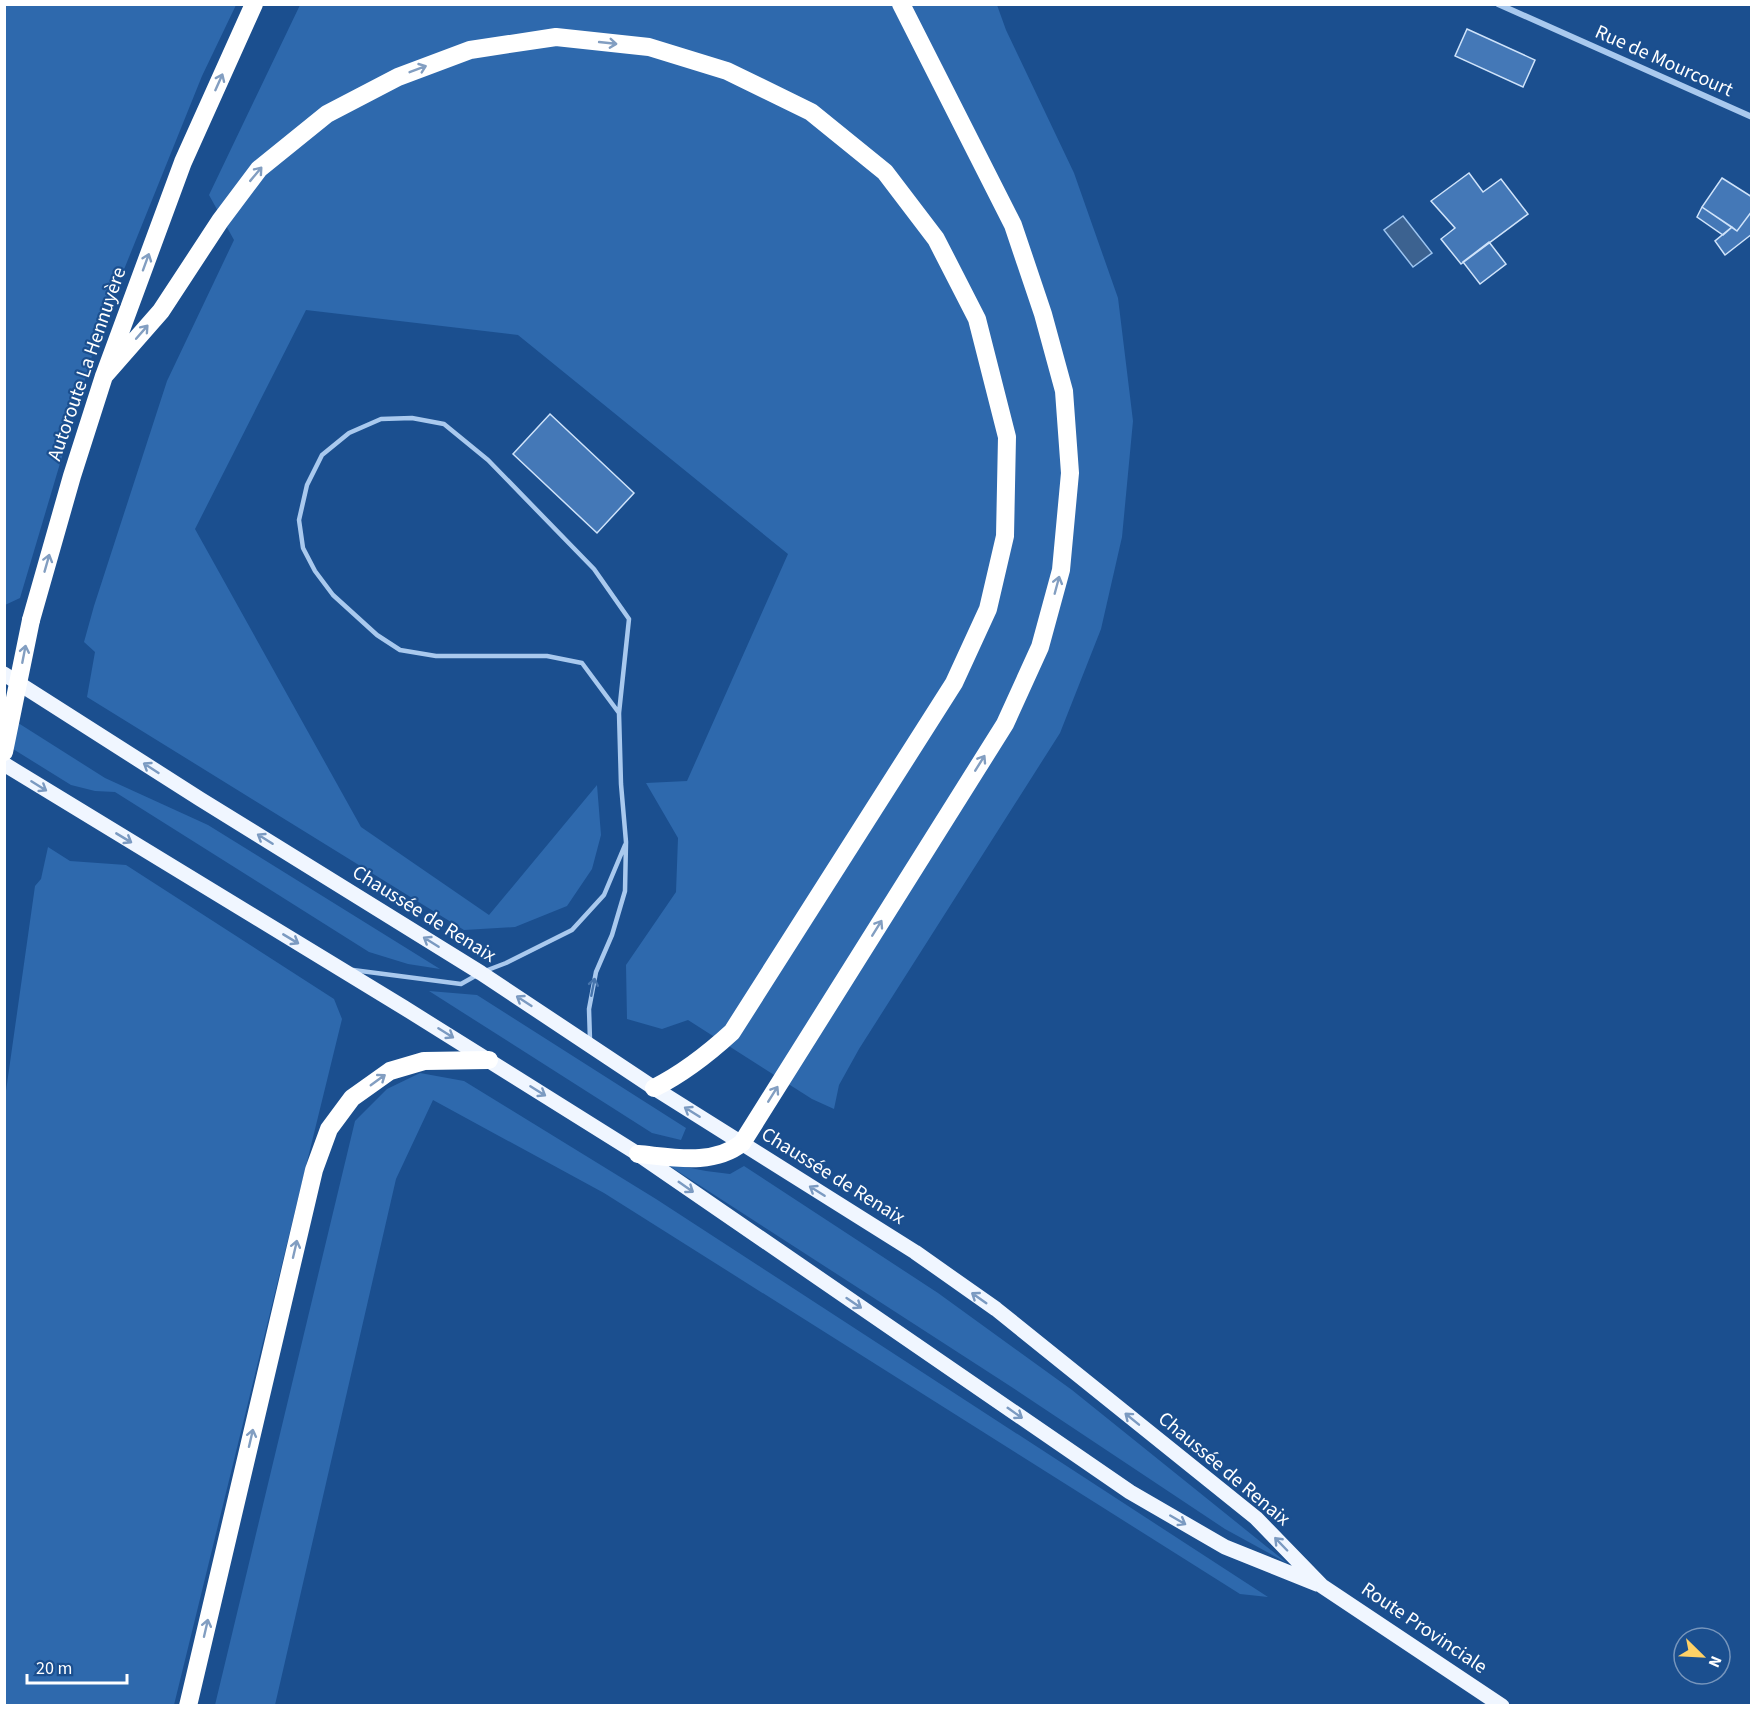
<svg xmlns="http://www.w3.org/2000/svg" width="1756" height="1710" font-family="'Source Sans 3',sans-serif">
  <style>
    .green { fill: #2e69ad }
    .water { fill: #3c6290; stroke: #9cc4f0; stroke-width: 1.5 }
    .building { fill: #4478b7; stroke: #cfe3fa; stroke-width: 1.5 }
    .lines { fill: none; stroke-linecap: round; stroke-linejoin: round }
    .service { stroke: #a9c9ee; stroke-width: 4.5 }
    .minor { stroke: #a9c9ee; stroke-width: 6 }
    .primary { stroke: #f0f6ff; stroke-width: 15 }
    .motorway { stroke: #fff; stroke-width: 18 }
    .motorway-bridge { stroke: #fff; stroke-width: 18 }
    .oneway { stroke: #829ec1 }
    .oneway2 { stroke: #7b9ac1 }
    .oneway3 { stroke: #4674ac }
    .labels { text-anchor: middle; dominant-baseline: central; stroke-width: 4.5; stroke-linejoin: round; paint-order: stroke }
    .street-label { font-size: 20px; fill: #fff; stroke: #1b4f8f }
  </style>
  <rect width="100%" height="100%" fill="#1b4f8f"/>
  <path class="green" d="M5,4L236,5L202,76L100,329L20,598L5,605Z
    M300,5H997L1006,30L1074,173L1118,298L1133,421L1122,537L1101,629L1060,733L859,1049L839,1085L834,1109L812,1099L688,1020L662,1029L627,1019L626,965L676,892L678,838L646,783L687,781L788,554L518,335L306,310L195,529L361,827L489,915L597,785L601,835L592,869L567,906L515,927L464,930L87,697L95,652L84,642L94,606L167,381L234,240L209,195Z
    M4,714L105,778L208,825L440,969L408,964L369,952L115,792L95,791L71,785L5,744Z
    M48,847L70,861L126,865L334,999L342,1019L174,1705L5,1706L4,1105L35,886L41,879Z
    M429,991L477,995L686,1128L681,1140L652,1133Z
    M420,1073L464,1081L656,1199L1268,1597L1240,1594L604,1193L433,1100L396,1179L275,1705H215L355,1121L387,1089Z
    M665,1163L706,1171L730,1174L744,1166L938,1293L1072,1390L1287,1563L1225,1529L1010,1386Z"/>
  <path class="water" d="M1403,216L1432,253L1413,267L1384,230Z"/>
  <path class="building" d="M1467,29L1535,60L1523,87L1455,56Z
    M1469,173L1483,192L1501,179L1528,214L1461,264L1441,239L1455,228L1431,201Z
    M1722,178L1752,197V211L1737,231L1702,207Z
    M1702,207L1732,227L1723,235L1697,217Z
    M1752,211V234L1725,255L1715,241L1732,227L1737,231Z
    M1489,242L1506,264L1480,284L1463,262Z
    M550,414L634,493L597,533L513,454Z"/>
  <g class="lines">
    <path class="service" d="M353,970L461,984L477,975
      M485,971L506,963L572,930L604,895L625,845
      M590,1040L589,1009L596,972L612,935L625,891L626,842L621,784L619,713L629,619L594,569L488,460L444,424L412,418L381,419L349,433L322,455L307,485L299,520L303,548L315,571L333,595L377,635L400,650L436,656H547L582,663L619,713"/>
    <path class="minor" d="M1498,4L1752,117"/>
    <path class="primary" d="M4,674L200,799L481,973L654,1088L915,1252L996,1309L1256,1518L1322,1586L1502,1706
      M4,764L403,1007L638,1154L1130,1492L1225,1547L1317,1584"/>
    <path class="motorway" d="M104,376L161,311L220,221L259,169L327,114L398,77L470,50L556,37L649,47L727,71L811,112L885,172L936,239L977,319L1007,437L1005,536L988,609L954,683L732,1032C708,1054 684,1073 654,1088
      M31,620L72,476L104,376L183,162L254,4
      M638,1154C672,1157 713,1166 742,1143L1005,724L1040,647L1061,570L1070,473L1064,391L1043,314L1013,225L901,4
      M188,1706L314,1170L329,1129L352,1098L390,1071L424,1061L489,1060"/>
    <path class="motorway-bridge" d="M4,752L31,620"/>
  </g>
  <defs><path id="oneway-shaft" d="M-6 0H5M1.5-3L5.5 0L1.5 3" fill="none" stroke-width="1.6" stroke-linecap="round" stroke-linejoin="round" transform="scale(1.5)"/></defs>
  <g class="oneway">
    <use href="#oneway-shaft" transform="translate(608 43) rotate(6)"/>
    <use href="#oneway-shaft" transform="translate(418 69) rotate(-21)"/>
    <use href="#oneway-shaft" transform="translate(219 82) rotate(-66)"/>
    <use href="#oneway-shaft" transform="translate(256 174) rotate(-50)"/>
    <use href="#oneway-shaft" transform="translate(146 262) rotate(-70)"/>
    <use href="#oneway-shaft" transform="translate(142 332) rotate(-49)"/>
    <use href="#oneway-shaft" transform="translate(47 563) rotate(-74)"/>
    <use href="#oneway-shaft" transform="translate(1057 585) rotate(-75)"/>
    <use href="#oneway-shaft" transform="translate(24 654) rotate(-79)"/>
    <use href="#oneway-shaft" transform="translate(980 763) rotate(-58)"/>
    <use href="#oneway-shaft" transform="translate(877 928) rotate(-58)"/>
    <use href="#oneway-shaft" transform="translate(378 1080) rotate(-36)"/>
    <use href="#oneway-shaft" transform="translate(773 1094) rotate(-58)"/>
    <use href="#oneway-shaft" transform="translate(295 1249) rotate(-77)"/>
    <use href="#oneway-shaft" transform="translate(251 1438) rotate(-77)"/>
    <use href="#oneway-shaft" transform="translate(206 1628) rotate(-77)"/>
  </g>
  <g class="oneway2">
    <use href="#oneway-shaft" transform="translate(151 768) rotate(-147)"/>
    <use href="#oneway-shaft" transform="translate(39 786) rotate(32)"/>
    <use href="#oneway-shaft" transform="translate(124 838) rotate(31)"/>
    <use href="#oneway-shaft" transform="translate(265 839) rotate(-148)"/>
    <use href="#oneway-shaft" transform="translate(291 939) rotate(31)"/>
    <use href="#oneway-shaft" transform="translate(431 942) rotate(-148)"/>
    <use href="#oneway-shaft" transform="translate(524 1001) rotate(-147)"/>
    <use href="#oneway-shaft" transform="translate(446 1033) rotate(32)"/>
    <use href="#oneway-shaft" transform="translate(538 1091) rotate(32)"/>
    <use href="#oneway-shaft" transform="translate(692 1112) rotate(-148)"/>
    <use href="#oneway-shaft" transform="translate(686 1187) rotate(35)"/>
    <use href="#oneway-shaft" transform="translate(817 1191) rotate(-148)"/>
    <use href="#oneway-shaft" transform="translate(979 1298) rotate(-145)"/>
    <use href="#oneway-shaft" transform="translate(854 1303) rotate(34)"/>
    <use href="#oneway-shaft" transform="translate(1015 1413) rotate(35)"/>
    <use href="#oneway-shaft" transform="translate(1132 1419) rotate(-141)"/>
    <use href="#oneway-shaft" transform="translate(1178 1520) rotate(30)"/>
    <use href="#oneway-shaft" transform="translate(1281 1544) rotate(-134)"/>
  </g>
  <use class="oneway3" href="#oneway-shaft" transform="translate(593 987) rotate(-79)"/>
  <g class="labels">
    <g class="street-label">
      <text transform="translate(1664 61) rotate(24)">Rue de Mourcourt</text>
      <text transform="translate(87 364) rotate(-71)">Autoroute La Hennuyère</text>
      <text transform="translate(424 914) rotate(32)">Chaussée de Renaix</text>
      <text transform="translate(833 1176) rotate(32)">Chaussée de Renaix</text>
      <text transform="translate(1224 1469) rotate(40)">Chaussée de Renaix</text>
      <text transform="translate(1424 1628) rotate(34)">Route Provinciale</text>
    </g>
  </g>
  <rect width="1756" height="1710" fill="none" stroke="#ffffff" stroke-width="12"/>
  <g transform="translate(1702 1656) rotate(114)"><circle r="28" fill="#1b4f8f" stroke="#7695bc" stroke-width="1.5"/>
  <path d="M0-4.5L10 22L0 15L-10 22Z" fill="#ffd166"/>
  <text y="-9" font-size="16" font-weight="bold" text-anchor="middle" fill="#ffffff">N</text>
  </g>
  <path d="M27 1674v9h100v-9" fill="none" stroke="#ffffff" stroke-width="3"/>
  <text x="36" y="1674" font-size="18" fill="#ffffff" stroke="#1b4f8f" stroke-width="4.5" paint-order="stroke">20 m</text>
</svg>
